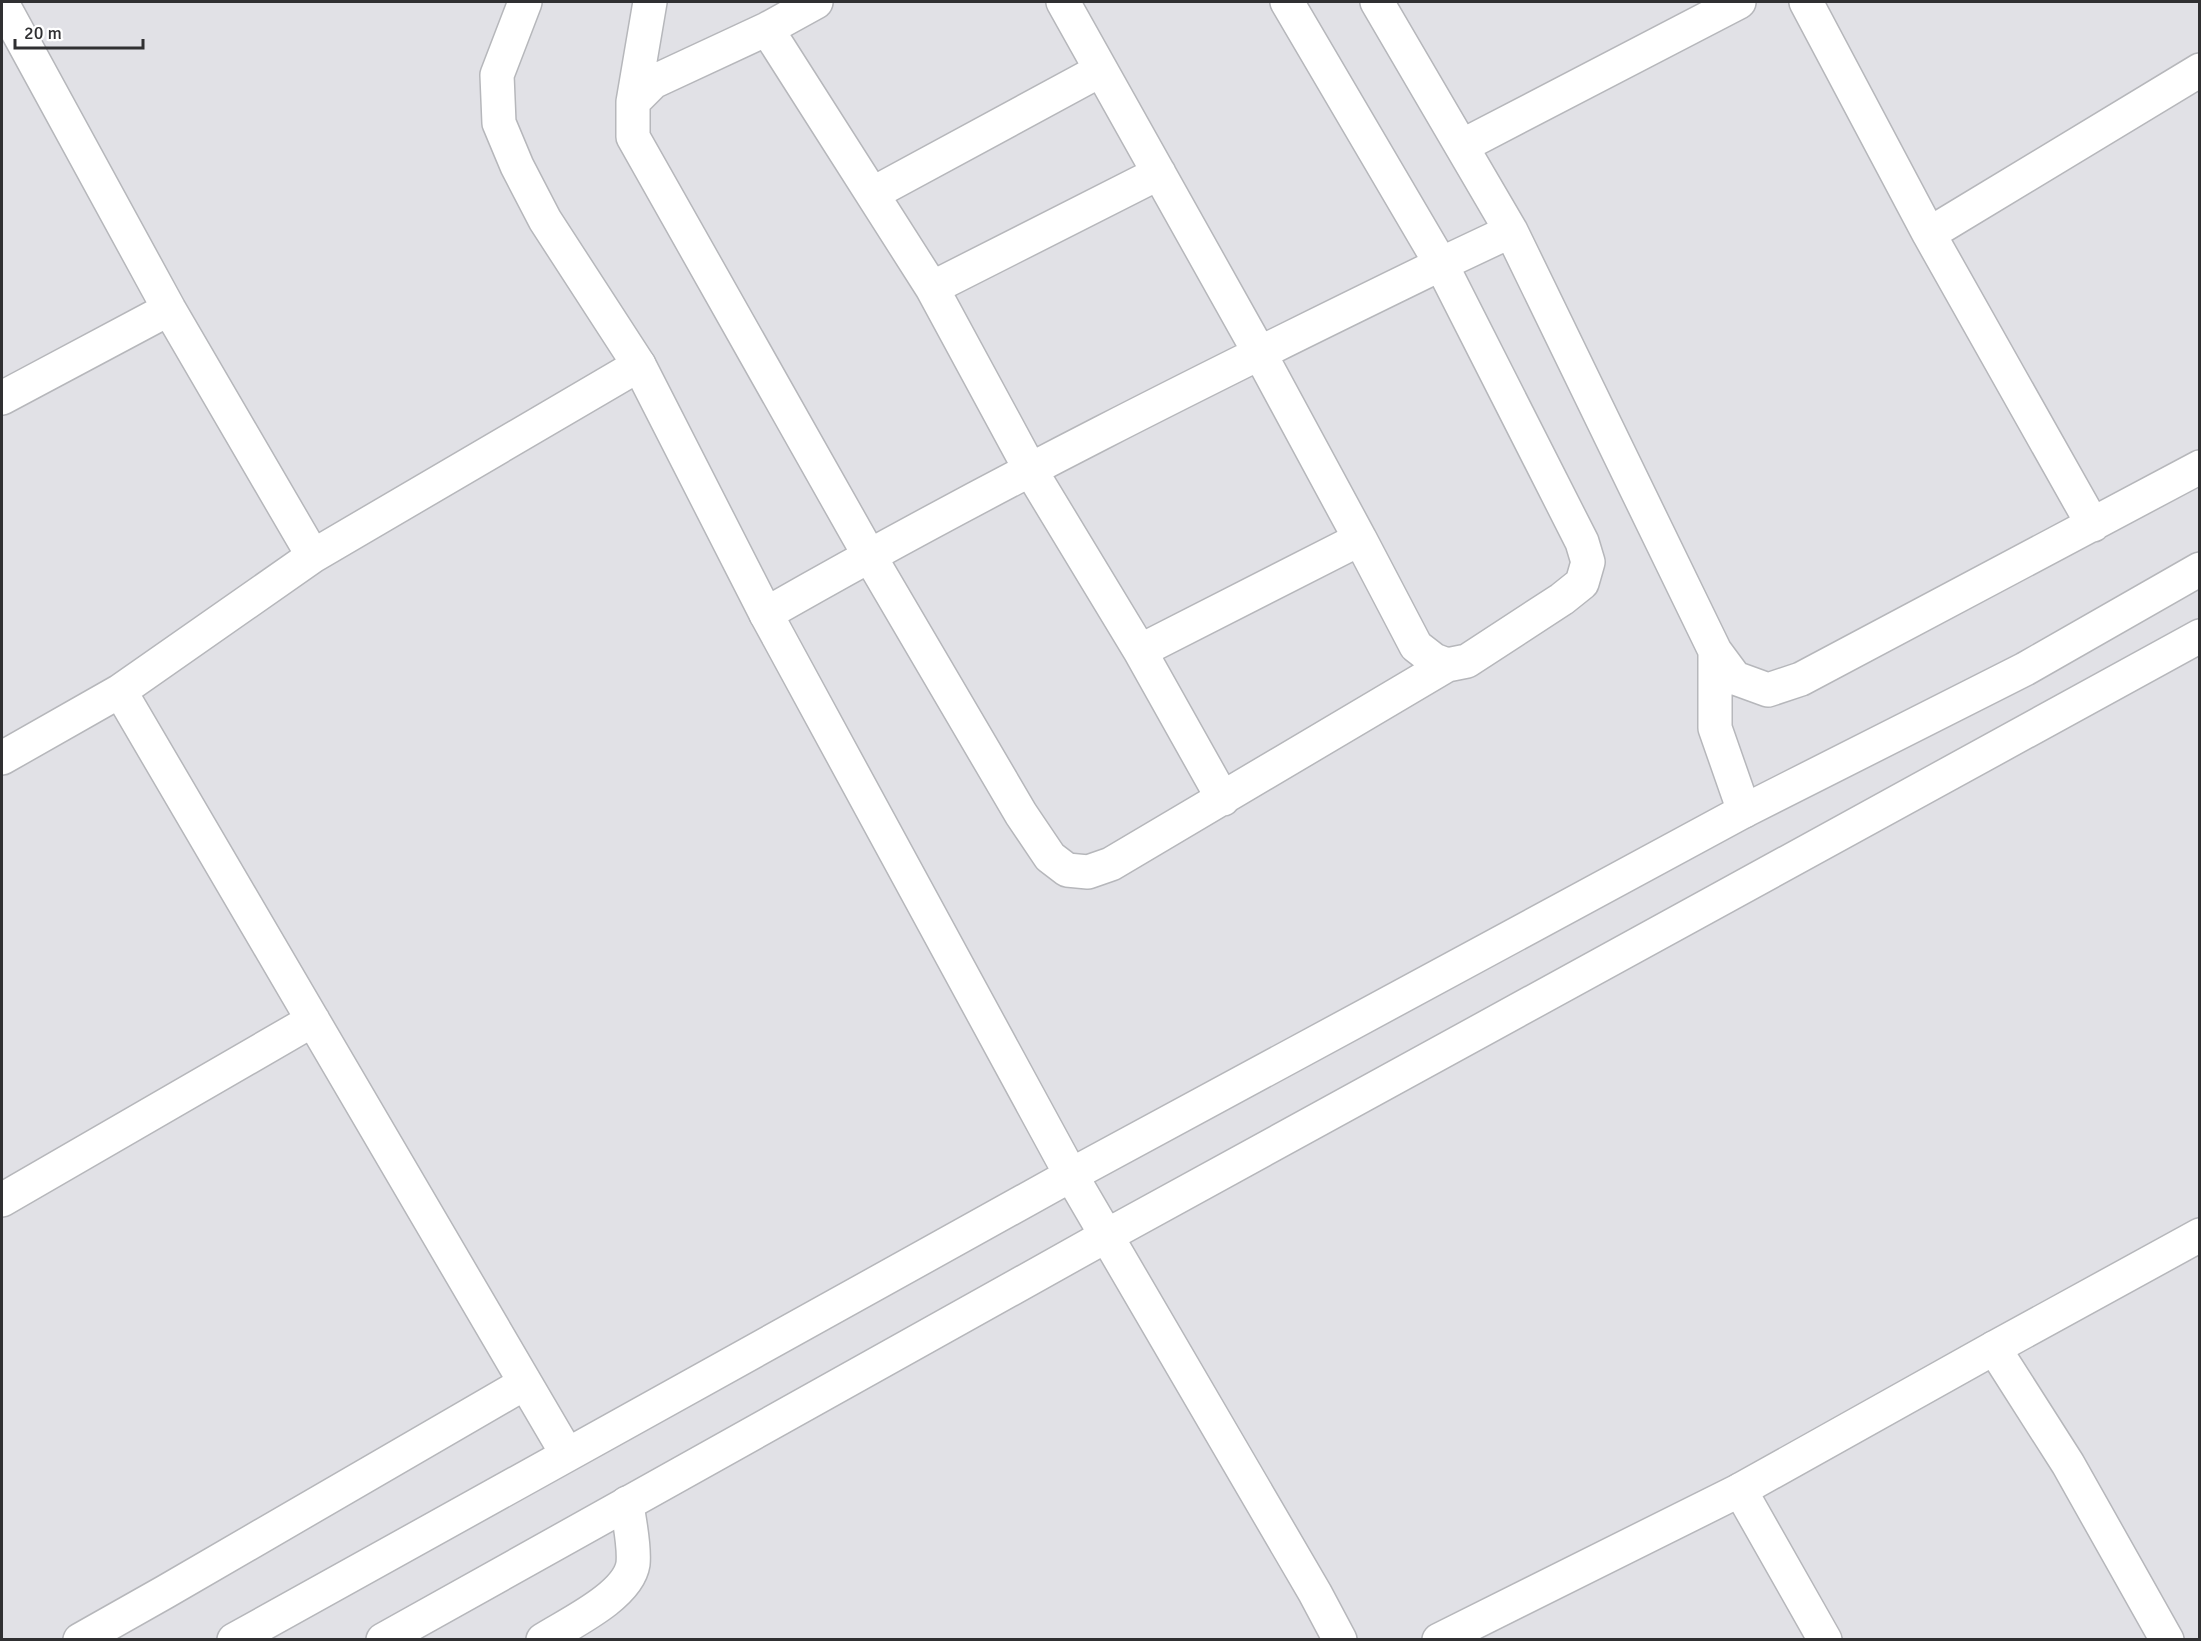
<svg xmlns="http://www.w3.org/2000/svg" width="2201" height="1641" font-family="Signika,sans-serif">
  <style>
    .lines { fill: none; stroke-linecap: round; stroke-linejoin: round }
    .street-casing { stroke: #b6b7bb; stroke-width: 36 }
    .secondary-casing { stroke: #b6b7bb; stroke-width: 36 }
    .street { stroke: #fff; stroke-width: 33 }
    .secondary { stroke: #fff; stroke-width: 33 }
  </style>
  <rect width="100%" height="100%" fill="#e1e1e6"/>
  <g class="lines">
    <g class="street-casing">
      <path id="street" d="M816,2L767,29L653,82L633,102V137L869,555L1021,814L1050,857L1067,870L1088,872L1111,864L1447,665
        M1063,2L1259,352L1360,539
        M1287,2L1441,264L1511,231
        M1377,2L1511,231L1715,651L1735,678L1768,690L1801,679L2200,467
        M1806,2L1929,234L2093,525
        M2,3L169,309L313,556L639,365
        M767,29L932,288L1031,471L1140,651
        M633,102L650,2
        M1462,146L1739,2
        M872,194L1101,70
        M1929,234L2200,70
        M932,288L1159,173
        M2,398L169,309
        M766,614C986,488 1213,375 1441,264L1582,542L1588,562L1582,583L1562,599L1467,661L1447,665L1434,660L1416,646L1360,539L1140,651L1223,799
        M1715,651V728L1744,811
        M120,691L567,1454
        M2,758L120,691L313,556
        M2,1200L313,1020
        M1994,1348L2068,1464L2167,1640
        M1740,1490L1825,1640
        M80,1640L165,1592L525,1383
        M543,1640C570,1623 628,1596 633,1564C635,1545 629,1522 627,1503"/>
    </g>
    <g class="secondary-casing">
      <path id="secondary" d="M525,2L497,75L499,123L517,166L545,220L639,365L766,614L1071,1175L1315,1593L1340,1640
        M234,1640L1071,1175L1744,811L2025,669L2200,569
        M383,1640L1106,1236L2200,636
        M1439,1640L1740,1490L1994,1348L2200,1235"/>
    </g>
    <use href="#street" class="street"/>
    <use href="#secondary" class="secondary"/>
  </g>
  <rect width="2201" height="1641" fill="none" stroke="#303032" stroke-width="6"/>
  <path d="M15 39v9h128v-9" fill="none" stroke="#303032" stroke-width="3"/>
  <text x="24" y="39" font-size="18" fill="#303032" stroke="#ffffff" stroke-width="4.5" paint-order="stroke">20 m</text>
</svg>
